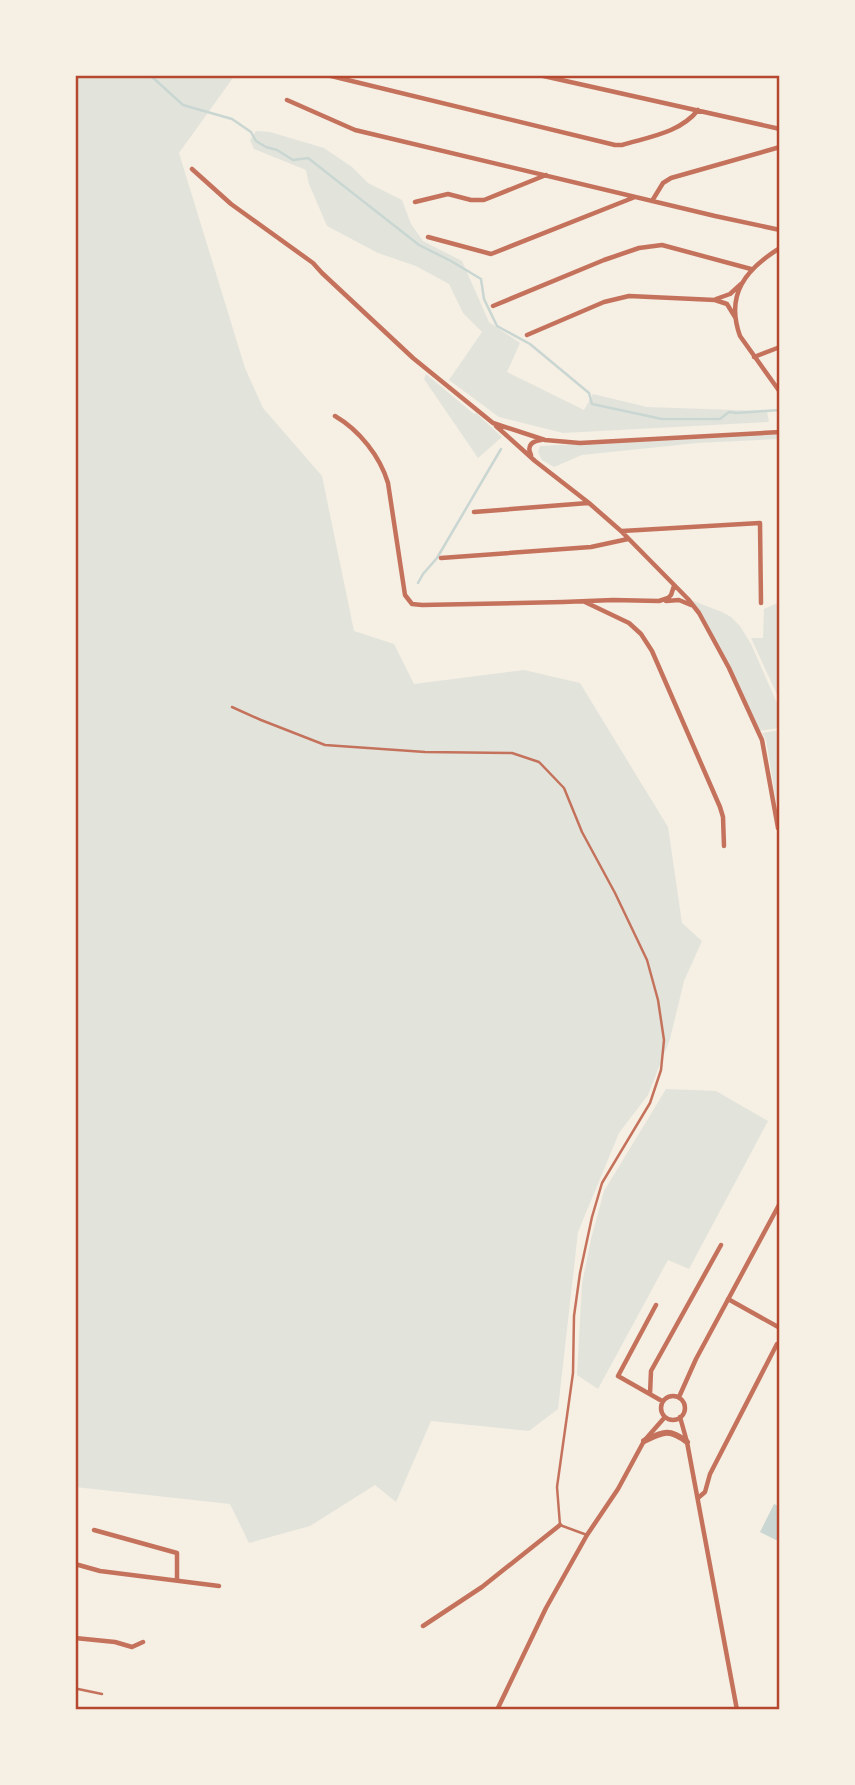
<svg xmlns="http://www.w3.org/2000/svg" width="855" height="1785" font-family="Spectral,serif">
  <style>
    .green { fill: #e2e4dc }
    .water { fill: #c9d6d2 }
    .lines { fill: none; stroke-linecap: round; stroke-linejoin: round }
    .stream { stroke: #c9d6d2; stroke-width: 2.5 }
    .service { stroke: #c5725c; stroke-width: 2.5 }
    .minor { stroke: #c5725c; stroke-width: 4.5 }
    .tertiary { stroke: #c5725c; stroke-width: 6 }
    .neatline { fill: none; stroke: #b5482f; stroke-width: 2.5 }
  </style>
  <rect width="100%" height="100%" fill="#f6efe4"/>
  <path class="green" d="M75,75H235L179,153L245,368L263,408L322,476L354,631L394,644L414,684L524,670L580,683L668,827L682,923L702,941L684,981L670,1039L648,1095L619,1133L578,1232L558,1409L529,1431L431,1421L396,1502L375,1485L310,1526L249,1543L230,1504L75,1487Z
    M256,131L270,132L324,148L352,167L368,183L402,200L411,224L423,241L462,261L489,322L520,343L507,372L584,410L593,394L647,407L767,411L769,422L563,433L499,417L449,380L482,332L463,313L449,284L416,266L378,253L327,226L309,184L306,170L254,149L250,140Z
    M426,374L474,414L476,413L502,437L478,458L424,379Z
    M780,432V439L697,443L582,455L554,467L542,460L538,452L540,446Z
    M688,599L722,612L731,617L740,626L751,644L780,710V728L759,731L706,625Z
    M780,602V701L751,638H763L764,609Z
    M780,730V824L766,740L762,733Z
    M666,1089L716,1091L768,1121L689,1269L668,1260L598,1389L577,1375L582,1284L591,1239L604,1191Z"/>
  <path class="water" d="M774,1504L780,1507V1542L760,1532Z"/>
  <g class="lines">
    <path class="stream" d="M150,75L183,105L232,119L251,132L256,141L266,147L277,150L293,160L308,158L419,245L451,261L481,279L484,299L497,326L530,344L589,393L592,404L662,419H720L729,412L737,413L780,410
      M418,583L423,574L437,558L501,449"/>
    <path class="service" d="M232,707L261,720L325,745L425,752L512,753L539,762L564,788L582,832L615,893L647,960L658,1000L664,1040L661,1070L650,1103L602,1183L592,1217L580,1273L574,1316L573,1373L557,1487L560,1525L587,1535
      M75,1690L78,1689L102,1694"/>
    <path class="minor" d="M327,75L615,145H622C648,137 680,133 698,110
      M539,75L780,129
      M287,100L355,130L715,216L780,230
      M192,169L231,204L313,263L322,273L413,358L493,423L545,440L580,443L780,432
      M652,201L663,183L671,178L780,147
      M415,202L448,194L471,200H484L546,175
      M428,237L491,254L635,197
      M780,248C746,269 725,294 740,336L780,392
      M716,299L730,294L741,284
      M493,306L604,260L639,248L662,245L751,269
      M527,335L604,302L629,296L715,300L727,304L735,317
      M754,357L780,347
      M335,416C359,430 380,456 388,483L405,595L412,604L422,605L563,602L613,600L659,601L668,598L671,595L674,586
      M496,426L535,461L589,503L621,531L688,599L699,613L729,668L762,740L778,828
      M531,455C526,445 533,441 541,440
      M474,512L588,503
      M622,531L760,523L761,603
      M441,558L591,547L628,539
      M666,601L679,600L691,605
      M585,602L629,623L641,634L652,651L720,807L723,817L724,846
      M728,1299L780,1328
      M656,1305L618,1376L662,1401
      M650,1394L651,1371L721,1245
      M661 1408a12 12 0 1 1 24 0a12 12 0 1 1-24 0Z
      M679,1397L696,1359L780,1203
      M680,1417L687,1442L737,1710
      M698,1498L705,1492L710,1474L777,1344
      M94,1530L177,1553V1579
      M75,1564L100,1571L219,1586
      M423,1626L482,1587L560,1525
      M75,1638L115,1642L132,1647L143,1642
      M497,1710L546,1608L587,1535L618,1489L644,1441L665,1417"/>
    <path class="tertiary" d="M644,1441C663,1432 669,1428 687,1442"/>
  </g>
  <rect width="855" height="1785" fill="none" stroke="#f6efe4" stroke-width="154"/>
  <rect x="77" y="77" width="701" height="1631" class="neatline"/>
</svg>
